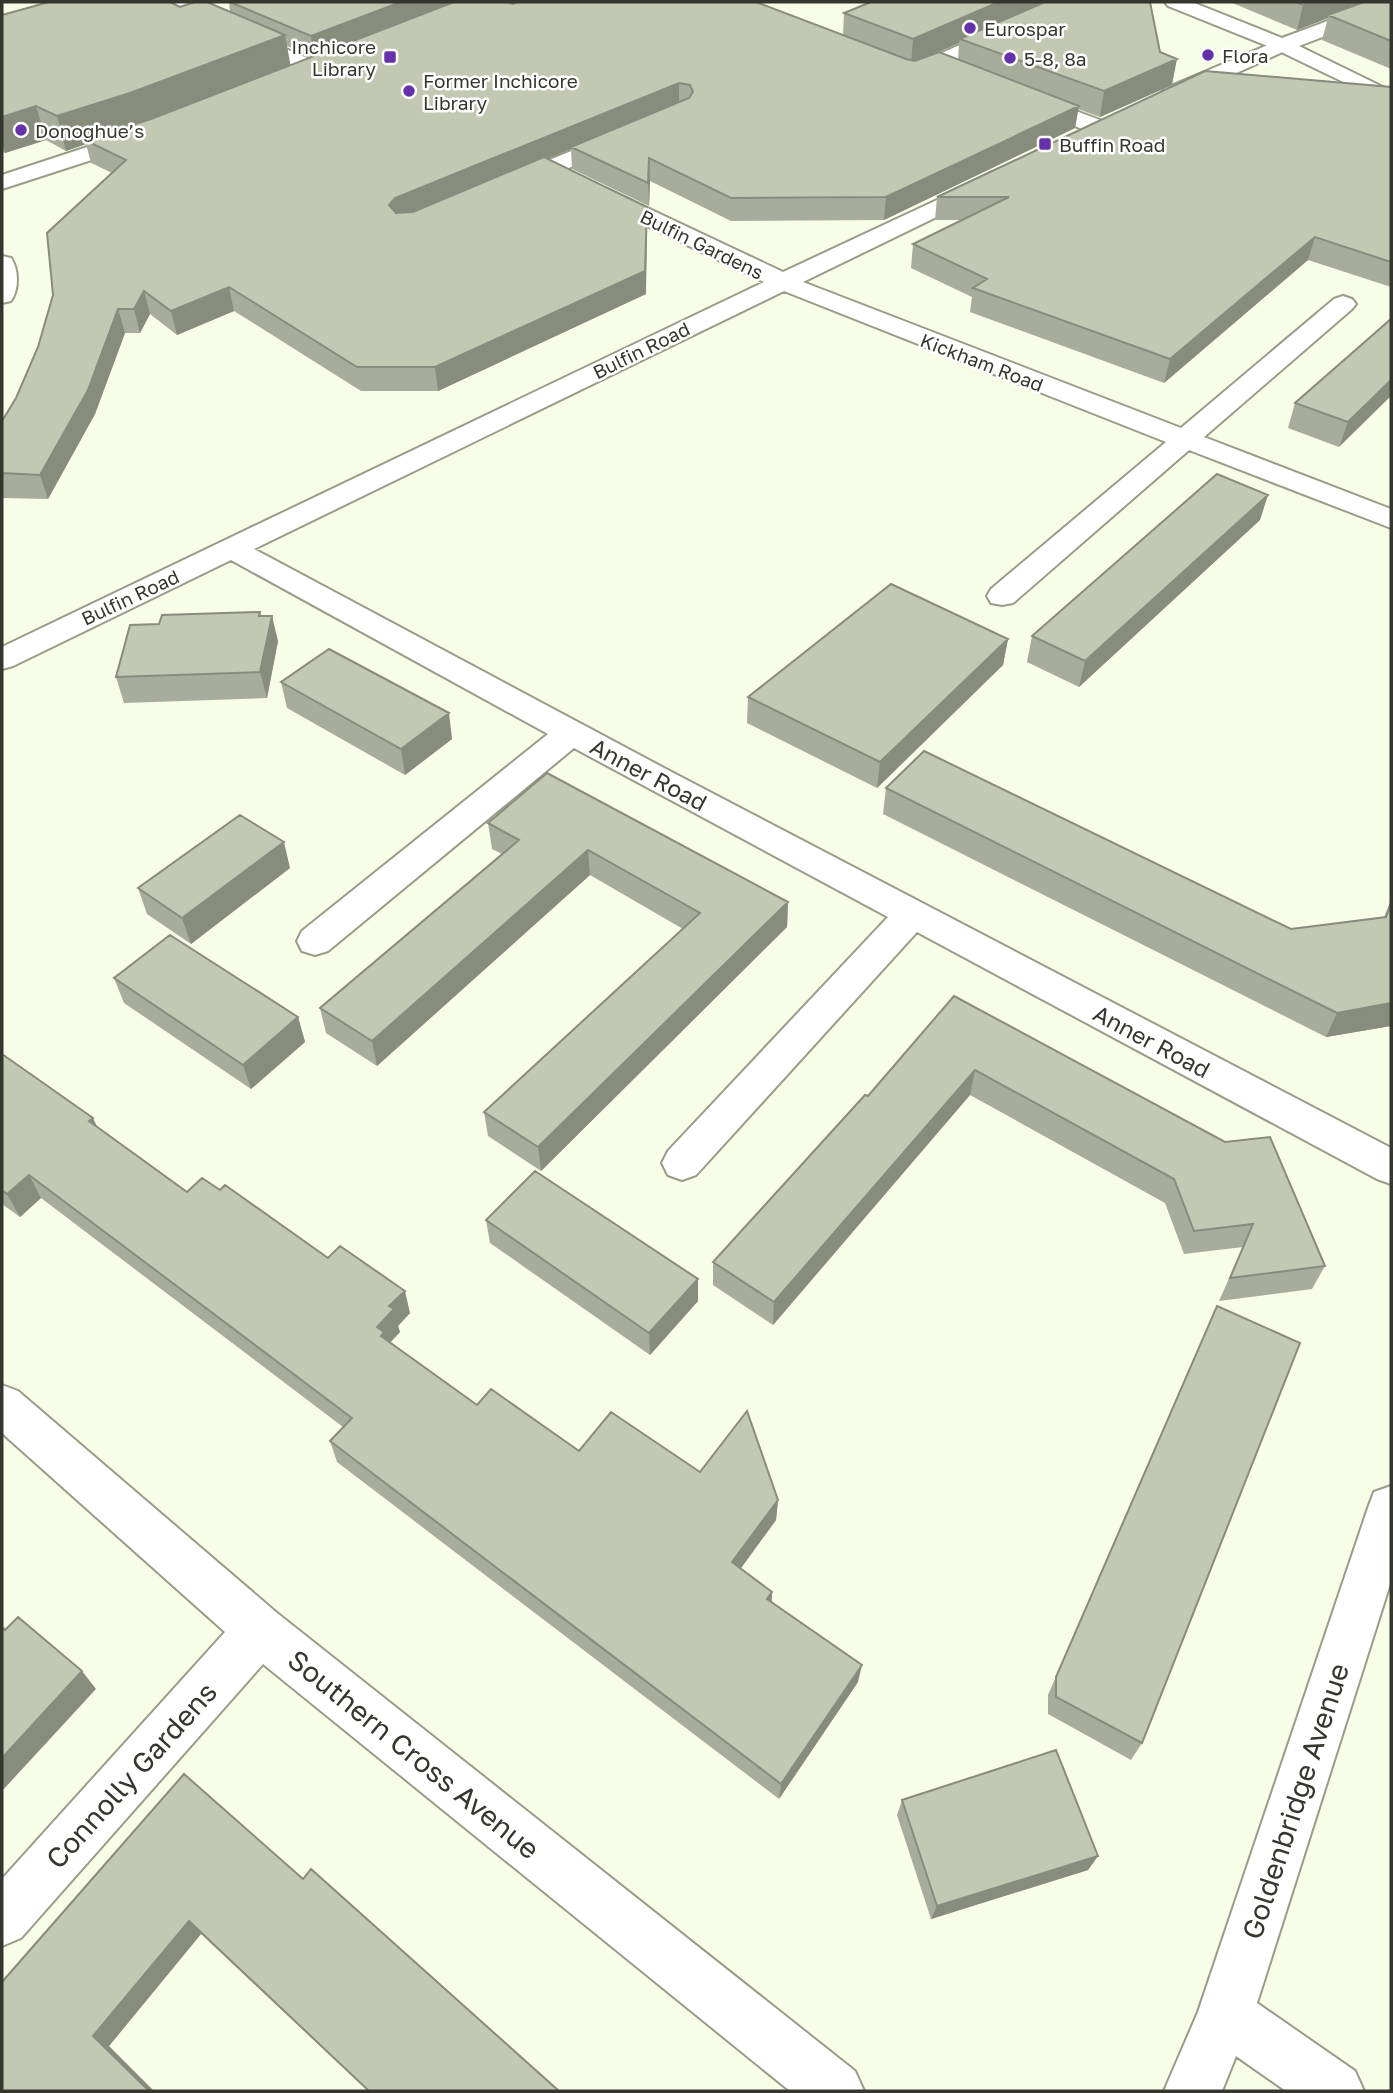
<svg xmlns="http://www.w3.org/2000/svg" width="1393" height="2093" font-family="'Golos Text',sans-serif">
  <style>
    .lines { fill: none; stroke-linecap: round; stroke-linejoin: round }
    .minor-casing { stroke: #989d89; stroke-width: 4 }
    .major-casing { stroke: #989d89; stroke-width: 4 }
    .minor { fill: #fff; fill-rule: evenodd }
    .major { fill: #fff; fill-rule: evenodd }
    .wall { fill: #a8ac9a; fill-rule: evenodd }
    .shaded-wall { fill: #888c7d }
    .building { fill: #c3c8b3; stroke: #888c7d; stroke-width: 2 }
    .poi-dot { fill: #6532aa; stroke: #fff; stroke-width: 2.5 }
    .labels { text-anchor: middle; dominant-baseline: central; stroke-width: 5; stroke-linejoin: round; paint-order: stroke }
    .far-poi-label { font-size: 19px; fill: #35372f; stroke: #fff; text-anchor: start }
    .far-street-label { font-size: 19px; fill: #35372f; stroke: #fff }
    .street-label { font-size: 23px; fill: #35372f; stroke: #fff }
    .near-street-label { font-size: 28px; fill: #35372f; stroke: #fff }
  </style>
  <rect width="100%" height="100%" fill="#f8fde7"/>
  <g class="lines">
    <g class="minor-casing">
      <path id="minor" d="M160,2H185L238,29L324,65L327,69L324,73H310L224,37L163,6Z
        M1058,2H1084L1081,6L919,78H905L893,70L896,66L903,64L912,66Z
        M1282,39L1289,41L1292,45L1289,49L1180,99H1164L1161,94L1164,89Z
        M1028,93L1108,123L1111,128L1108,133H1092L1020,104L1017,99L1020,94Z
        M620,131L628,133L631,138L628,143L519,189H503L500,184L503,179Z
        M982,179L990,181L993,186L990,191L803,282L1181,428L1334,299L1343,296L1352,299L1356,304L1352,309L1204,437L1391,509V528L1189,450L1013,603L1002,605L991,603L987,596L991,589L1166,442L784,291L254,549L664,768L1391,1148V1184L1377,1179L917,932L696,1175L682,1180L668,1175L662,1163L668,1151L888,917L574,748L328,951L315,955L302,951L297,941L302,931L548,734L231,560L13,666L2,669V647L764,282L591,199L587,194L591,189H607L783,272Z
        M2,256L11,258C19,270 19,289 11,301L2,303Z
        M2,1385L18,1391L277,1613L855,2071L864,2091H790L263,1664L21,1938L2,1946V1879L225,1632L2,1433Z
        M1391,1486V1581L1257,2003L1355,2071L1364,2091H1286L1236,2056L1222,2091H1164L1198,2012L1368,1508L1374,1492Z"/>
    </g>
    <g class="major-casing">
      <path id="major" d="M1165,2H1192L1282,38L1379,2H1391V11L1299,46L1391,91V105L1275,49L1168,6Z
        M139,130L147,132L150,137L147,142L2,189V175Z"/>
    </g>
    <use href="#minor" class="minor"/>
    <use href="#major" class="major"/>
  </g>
  <path class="wall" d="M229,2L513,4L843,35L844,13L1160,52L1172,85L1100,117L1078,109L1075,128L884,220L731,221L650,181L649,206L572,169L571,149L548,159L647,207L646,294L438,391H361L234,311L177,335L150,314L140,333H125L95,414L48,499L2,498V421L16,398L112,173L91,163L86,144L66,151L46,140L5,153L2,151V8L4,14L180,7L230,12ZM959,43L958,60L934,54ZM287,46L312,57L290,65Z
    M1230,2H1391V69L1322,40L1328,18L1297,30Z
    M1391,87V287L1308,260L1164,383L970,312L972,297L911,268L913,244L962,220H935L937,197Z
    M1391,318L1339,447L1288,428L1295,403Z
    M1260,520L1079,687L1027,662L1032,636Z
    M260,612L261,616L278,641L267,698L124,703L116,677L159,624Z
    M1008,639L1003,665L877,788L747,723L748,697Z
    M281,682L452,739L405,775L287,708Z
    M886,788L1291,929L1384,917L1391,900V1026L1326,1037L883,814Z
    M488,823L788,902L787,927L541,1171L488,1136L484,1112L683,929L590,875L377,1066L326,1033L320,1008L502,854L492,849Z
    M290,868L191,944L147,914L138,888Z
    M114,978L298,1017L305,1042L251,1089L124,1003Z
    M954,996L1325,1266L1312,1289L1219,1301L1243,1247L1184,1254L1165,1203L970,1095L773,1325L713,1285V1262L868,1096Z
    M2,1054L98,1127L187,1192L220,1190L328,1258L410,1313L398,1326L400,1332L390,1342L477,1405L579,1451L700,1472L778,1500L776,1520L740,1569L772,1592V1602L858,1682L779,1799L337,1462L330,1441L343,1427L41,1198L20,1217L2,1204Z
    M486,1220L698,1301L650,1355L490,1243Z
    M1207,1329L1142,1743L1131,1760L1048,1714V1695Z
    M902,1800L1098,1856L1088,1870L931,1919L897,1815Z
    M303,1879L559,2091H368L201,1934L109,2046L2,1982Z"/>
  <path class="shaded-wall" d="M401,2H455L315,58L311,36Z
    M999,2H1052L960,39L959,43L911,64L913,39Z
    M1311,2H1372L1328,15V18L1297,30L1303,5Z
    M285,35L291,68L90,143L85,140L86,144L66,151L57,116Z
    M1177,59L1172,85L1100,117L1104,91Z
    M679,83V105L571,147V149L398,221L389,205L395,198Z
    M36,106L46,140L5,153L2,142V117Z
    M1079,106L1075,128L884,220L886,197Z
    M649,158L650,181L649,206L648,183Z
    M647,207L646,294L438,391L435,367Z
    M1315,237L1308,260L1164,383L1170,359Z
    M229,287L234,311L177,335L171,311Z
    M144,291L150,314L140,333L134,309Z
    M118,309L125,333L95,414L48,499L40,475Z
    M1391,380V396L1339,447L1348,422Z
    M1268,495L1260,520L1079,687L1085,661Z
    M272,616L278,641L267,698L260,672Z
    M1008,639L1003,665L877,788L880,762Z
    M449,713L452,739L405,775L401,749Z
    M284,842L290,868L191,944L182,918Z
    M588,850L590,875L377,1066L372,1041Z
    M788,902L787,927L541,1171L538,1147Z
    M1391,1003V1026L1326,1037L1337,1013Z
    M298,1017L305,1042L251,1089L243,1065Z
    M975,1070L970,1095L773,1325L774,1302Z
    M93,1118L104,1142L89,1121Z
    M29,1175L41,1198L20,1217L7,1194Z
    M698,1279V1301L650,1355L649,1333Z
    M405,1291L410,1313L398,1326L400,1332L388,1345L387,1358L377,1327L389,1306Z
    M778,1500L776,1520L731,1582L732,1562Z
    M772,1592L771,1610L767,1599Z
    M862,1665L858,1682L779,1799L781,1784Z
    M82,1671L96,1689L2,1791V1758Z
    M1098,1856L1088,1870L931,1919L937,1906Z
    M189,1921L201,1934L109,2046L154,2091H149L93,2036Z"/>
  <path class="building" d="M49,2H170L180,7L195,2H207L285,35L130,93L57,116L36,106L2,117V15Z
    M230,2H401L311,36Z
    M454,2H507L513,4L517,2H756L906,59L915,61L939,52L1079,106L886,197L731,198L649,158L648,183L571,147L689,98L693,92L690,85L679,83L395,198L389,205L396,213L413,212L544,157L647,207L645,271L435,367H357L229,287L171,311L144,291L134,309H118L88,390L40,475L2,473V421L16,398L38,347L53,295L47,233L126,160L85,140L151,119Z
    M871,2H999L913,39L844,13Z
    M1045,2H1150L1160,52L1177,59L1104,91L960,39Z
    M1296,2H1311L1303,5Z
    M1364,2H1391V41L1328,15Z
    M1205,71L1391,87V262L1315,237L1170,359L973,288L987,279L913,244L1009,197H937Z
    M1391,319V380L1348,422L1295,403Z
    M1217,474L1268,495L1085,661L1032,636Z
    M891,584L1008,639L880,762L748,697Z
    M260,612L259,616H272L260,672L116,677L130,625L159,624L162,615Z
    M329,649L449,713L401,749L281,682Z
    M924,751L1291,929L1386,917L1391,903V1003L1337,1013L886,788Z
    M547,773L788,902L538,1147L484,1112L700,913L588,850L372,1041L320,1008L519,840L488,823Z
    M240,815L284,842L182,918L138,888Z
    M170,935L298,1017L243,1065L114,978Z
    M954,996L1225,1142L1270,1137L1325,1266L1230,1278L1253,1224L1194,1231L1174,1179L975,1070L774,1302L713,1262L865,1095L868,1096Z
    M2,1054L93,1118L89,1121L187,1192L202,1178L220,1190L225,1185L328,1258L340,1246L405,1291L389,1306L394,1309L377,1327L384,1332L381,1336L477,1405L491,1389L579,1451L611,1412L700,1472L747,1411L778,1500L732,1562L772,1592L767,1599L862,1665L781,1784L330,1441L352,1418L29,1175L7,1194L2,1190Z
    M535,1171L698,1279L649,1333L486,1220Z
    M1217,1306L1300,1343L1142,1743L1056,1697V1677Z
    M18,1617L82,1671L2,1758V1627L5,1630Z
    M1056,1750L1098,1856L937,1906L902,1800Z
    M184,1774L303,1879L311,1869L559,2091H369L189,1921L93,2036L149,2091H2V1982Z"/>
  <g class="poi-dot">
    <circle cx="970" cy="28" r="7"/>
    <circle cx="1208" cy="55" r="7"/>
    <rect x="383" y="50" width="14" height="14" rx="3.5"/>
    <circle cx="1010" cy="58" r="7"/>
    <circle cx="409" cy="91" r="7"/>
    <circle cx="21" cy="130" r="7"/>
    <rect x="1038" y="137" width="14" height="14" rx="3.5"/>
  </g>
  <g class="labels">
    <g class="far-poi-label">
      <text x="984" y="28">Eurospar</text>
      <text x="376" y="46" text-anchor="end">Inchicore<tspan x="376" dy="22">Library</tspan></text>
      <text x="1222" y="55">Flora</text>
      <text x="1024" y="58">5-8, 8a</text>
      <text x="423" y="80">Former Inchicore<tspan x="423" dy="22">Library</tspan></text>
      <text x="35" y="130">Donoghue’s</text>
      <text x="1059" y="144">Buffin Road</text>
    </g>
    <g class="far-street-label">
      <text transform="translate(702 244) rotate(26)">Bulfin Gardens</text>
      <text transform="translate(641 350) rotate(-26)">Bulfin Road</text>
      <text transform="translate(982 362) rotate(21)">Kickham Road</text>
      <text transform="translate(130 597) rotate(-25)">Bulfin Road</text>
    </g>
    <g class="street-label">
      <text transform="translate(649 774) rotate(28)">Anner Road</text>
      <text transform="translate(1152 1041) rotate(28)">Anner Road</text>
    </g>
    <g class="near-street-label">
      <text transform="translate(414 1754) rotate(39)">Southern Cross Avenue</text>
      <text transform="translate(131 1775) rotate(-48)">Connolly Gardens</text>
      <text transform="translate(1295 1801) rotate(-72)">Goldenbridge Avenue</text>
    </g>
  </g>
  <rect width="1393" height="2093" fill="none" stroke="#35372f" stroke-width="7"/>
</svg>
